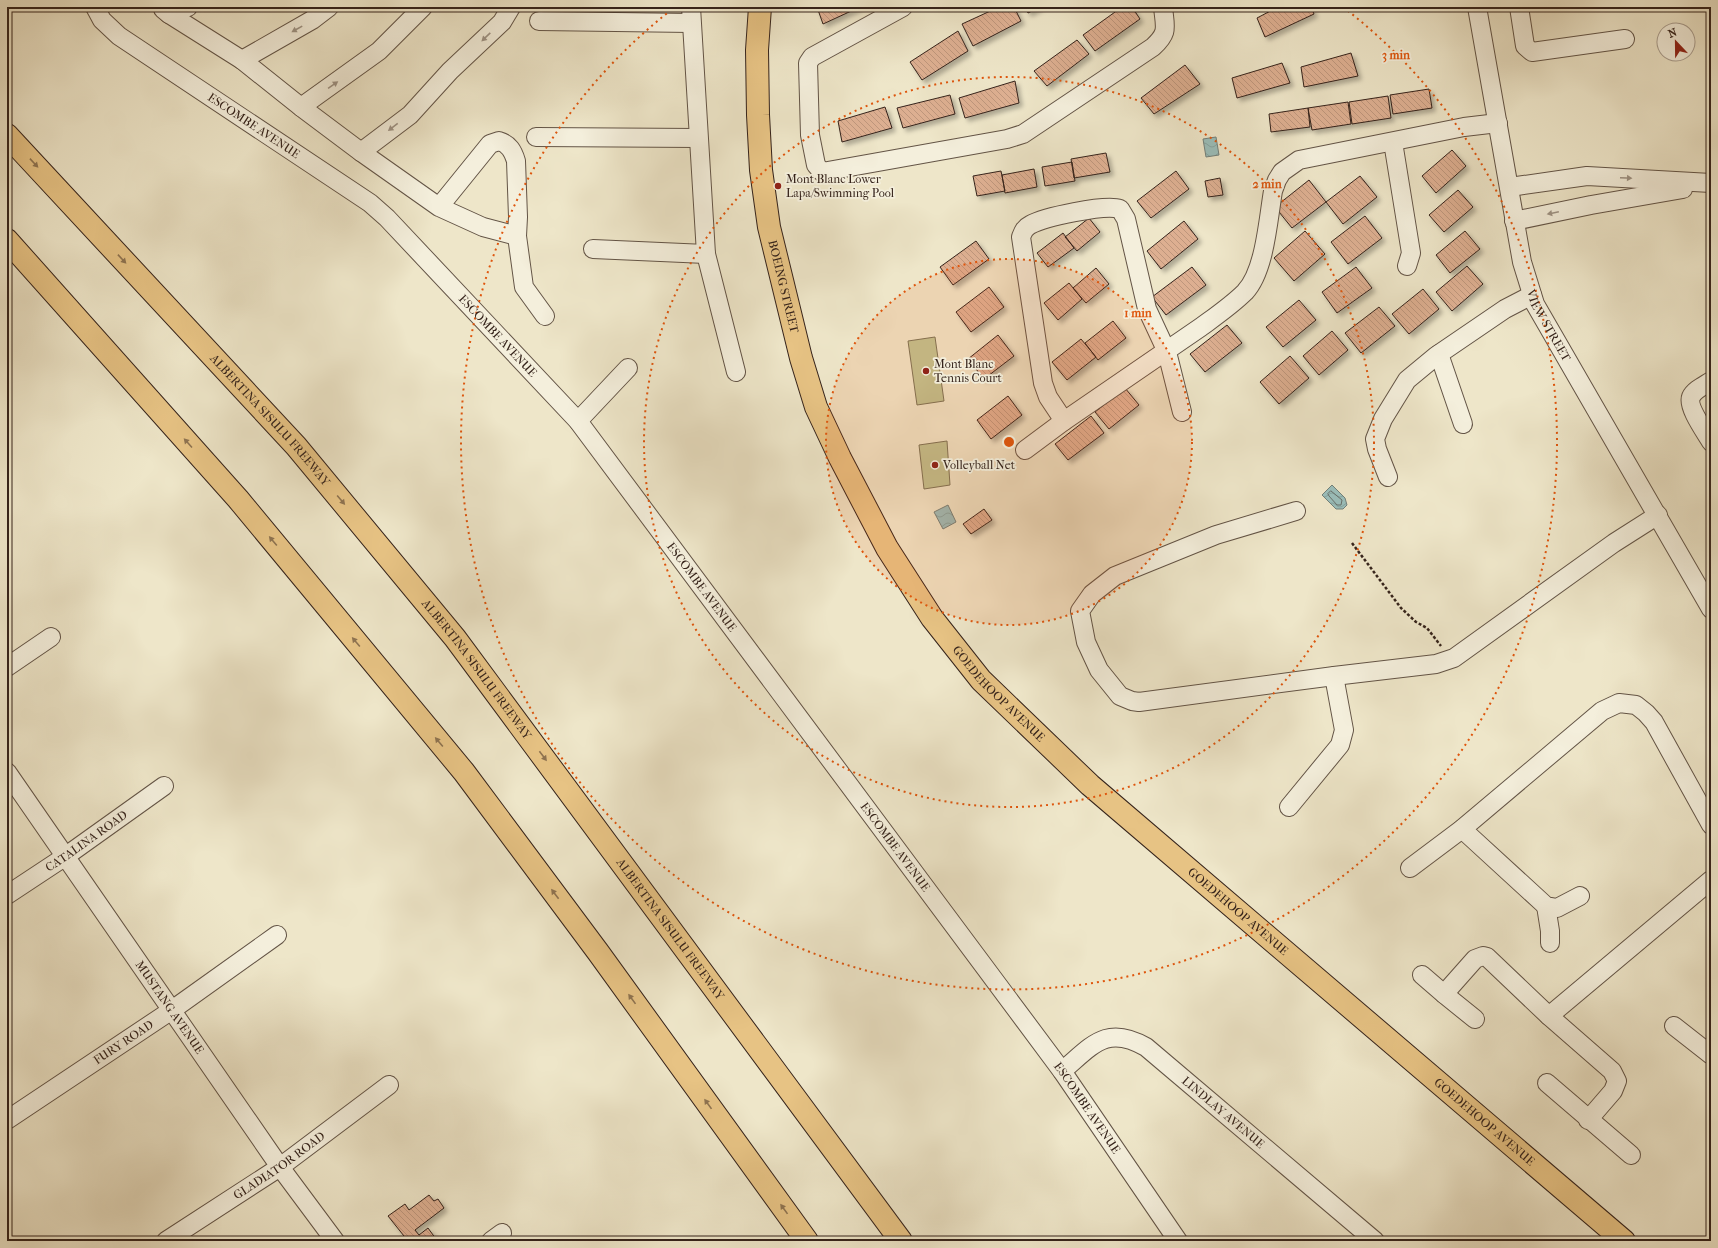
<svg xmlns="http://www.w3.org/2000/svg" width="1718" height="1248" font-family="'IM FELL French Canon',serif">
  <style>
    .pitch { fill: #c0c391; stroke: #7a7356 }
    .water { fill: url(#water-waves); stroke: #72807a }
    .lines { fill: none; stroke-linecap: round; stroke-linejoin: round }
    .shore { stroke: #68706a; stroke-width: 1 }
    .building { fill: url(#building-back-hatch); stroke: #35231b; filter: url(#shadow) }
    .minor-casing { stroke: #635446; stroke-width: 20 }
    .major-casing { stroke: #35231b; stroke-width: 24 }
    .highway-casing { stroke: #35231b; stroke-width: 24 }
    .path { stroke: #35231b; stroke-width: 2.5; stroke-dasharray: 3 2; stroke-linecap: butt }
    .minor { stroke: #f4efdc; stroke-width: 18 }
    .major { stroke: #e7c384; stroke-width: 22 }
    .highway { stroke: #e7c384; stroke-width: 22 }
    .oneway { fill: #9e9385 }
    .oneway2 { fill: #8e7350 }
    .ring { fill: none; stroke: #df560d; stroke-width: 2; stroke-dasharray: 2 4 }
    .poi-dot { fill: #8f2418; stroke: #f4efdc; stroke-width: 1.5 }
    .labels { text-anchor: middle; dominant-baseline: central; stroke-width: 3.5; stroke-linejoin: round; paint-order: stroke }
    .street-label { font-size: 12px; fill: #35231b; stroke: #f4efdc }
    .poi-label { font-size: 12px; fill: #35231b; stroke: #f4efdc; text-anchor: start }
    .centre { fill: #df560d; stroke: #f4efdc; stroke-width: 2 }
    .ring-label { font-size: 12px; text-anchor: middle; font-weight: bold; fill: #df560d; stroke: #f4efdc; stroke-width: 3.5; stroke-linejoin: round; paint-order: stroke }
  </style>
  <defs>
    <pattern id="water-waves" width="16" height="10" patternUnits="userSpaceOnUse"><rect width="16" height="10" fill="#9abeba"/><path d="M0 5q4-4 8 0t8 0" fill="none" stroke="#85a39f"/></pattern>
    <pattern id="building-back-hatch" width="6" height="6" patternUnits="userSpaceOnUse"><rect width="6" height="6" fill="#ddaf91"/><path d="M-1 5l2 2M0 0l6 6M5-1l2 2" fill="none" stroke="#be967c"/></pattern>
    <filter id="shadow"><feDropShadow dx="3.5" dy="3.5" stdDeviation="2" flood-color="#0004"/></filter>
  </defs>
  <rect width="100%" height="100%" fill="#eee6c9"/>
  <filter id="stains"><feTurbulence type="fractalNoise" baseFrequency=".005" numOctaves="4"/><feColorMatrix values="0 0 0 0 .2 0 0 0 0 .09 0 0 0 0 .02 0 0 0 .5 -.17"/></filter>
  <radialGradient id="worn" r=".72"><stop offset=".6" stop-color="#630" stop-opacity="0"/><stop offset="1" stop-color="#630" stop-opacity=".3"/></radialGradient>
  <path class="pitch" d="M935,337L944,401L917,405L908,341Z
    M947,441L950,485L924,489L919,445Z"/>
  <path class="water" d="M1216,137L1219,155L1206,157L1203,139Z
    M1332,485L1345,498L1347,505L1343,509H1336L1322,495Z
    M948,505L956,522L943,529L934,512Z"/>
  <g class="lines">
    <path class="shore" d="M1331,491L1342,500L1341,505H1337L1329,496L1328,494Z"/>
  </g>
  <path class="building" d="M817,7H860L823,24Z
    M999,7H1014L1021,21L973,46L962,24Z
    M1025,7H1040L1028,13Z
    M1122,7H1132L1140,19L1095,51L1083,35Z
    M1278,7H1311L1314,14L1265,37L1257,18Z
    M958,31L968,51L922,80L910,62Z
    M1077,40L1089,54L1047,86L1034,71Z
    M1351,53L1358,76L1304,87L1301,67Z
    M1282,63L1290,83L1237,98L1232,78Z
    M1185,65L1200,84L1154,114L1141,98Z
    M1015,81L1019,103L965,118L959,98Z
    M1429,89L1432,108L1393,114L1390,95Z
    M950,95L955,114L903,128L897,108Z
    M1388,96L1391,118L1352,124L1349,102Z
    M1348,102L1351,124L1312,130L1308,108Z
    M885,107L892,128L842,142L838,121Z
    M1308,108L1310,127L1271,132L1269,114Z
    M1452,150L1466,166L1436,193L1422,176Z
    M1106,153L1110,172L1074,178L1071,159Z
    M1072,162L1075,181L1045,186L1042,167Z
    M1034,169L1037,187L1005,193L1002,175Z
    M1001,171L1005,191L977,196L973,176Z
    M1176,171L1189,189L1151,218L1137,201Z
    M1360,176L1377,197L1343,224L1326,202Z
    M1220,178L1223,195L1208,197L1205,181Z
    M1309,180L1326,202L1292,228L1275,207Z
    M1458,190L1473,207L1444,232L1429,215Z
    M1365,216L1382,238L1348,264L1331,242Z
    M1089,218L1100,232L1077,251L1065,237Z
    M1184,221L1198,239L1161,269L1147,251Z
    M1305,231L1325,254L1294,281L1274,258Z
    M1465,231L1480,249L1450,273L1436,255Z
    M1063,233L1074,248L1048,267L1037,253Z
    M976,241L989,259L953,285L940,267Z
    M1467,266L1483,284L1452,311L1436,292Z
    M1192,267L1206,285L1166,315L1152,297Z
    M1356,267L1372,288L1337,313L1322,292Z
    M1096,268L1109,284L1086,303L1073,288Z
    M1069,283L1082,299L1058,320L1044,303Z
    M989,287L1004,307L971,332L956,312Z
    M1423,289L1439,309L1409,334L1392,314Z
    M1299,300L1316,320L1283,347L1266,327Z
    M1379,307L1395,326L1361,353L1345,333Z
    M1113,321L1126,338L1098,360L1085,343Z
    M1227,325L1242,343L1205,372L1190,354Z
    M1332,331L1348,350L1319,375L1303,356Z
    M998,335L1014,356L984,379L968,359Z
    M1081,339L1096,357L1067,380L1052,362Z
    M1290,356L1309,378L1279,404L1260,382Z
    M1125,388L1139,405L1109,429L1095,412Z
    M1008,396L1022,415L991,439L977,420Z
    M1091,416L1104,433L1068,460L1055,444Z
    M984,509L992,520L971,534L963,524Z
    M429,1195L434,1201L438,1199L444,1208L415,1230L419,1235L428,1228L436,1239L433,1241H408L388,1216L405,1204L409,1210Z"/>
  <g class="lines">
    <g class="minor-casing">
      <g id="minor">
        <path id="s1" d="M95,7L102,20L119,36L370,203L387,218L578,421L1062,1071L1178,1241"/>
        <path d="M691,7L706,254L736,372"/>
        <path d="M903,7L812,57L808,63L810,135L816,165L822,172L1007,139L1023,134L1153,47C1169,32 1165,28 1163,7"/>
        <path id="s2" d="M1477,7L1522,262L1535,304L1711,609"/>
        <path d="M1519,7L1525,46L1532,52L1625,39"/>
        <path d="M163,9L169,14L188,7"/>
        <path d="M169,14L242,60L301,107L361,152L439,207L483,227L517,236L518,217L516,161C513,151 509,144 499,141L490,144L439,207"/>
        <path d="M539,21L691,23"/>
        <path d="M242,60L312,20L329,7"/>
        <path d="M301,107L379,51L423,7"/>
        <path d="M536,137L698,138"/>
        <path d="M1393,142L1411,253L1407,266"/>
        <path d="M361,152L410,115L450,71L502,22L511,7"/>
        <path d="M1510,187L1587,176L1711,183"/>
        <path d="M1514,221L1591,205L1683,189"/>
        <path d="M517,236L524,287L545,316"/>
        <path d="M593,249L706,254"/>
        <path d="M1439,354L1463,424"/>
        <path d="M1711,381C1705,385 1694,390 1691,397C1687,407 1706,433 1711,442"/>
        <path d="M578,421L628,368"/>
        <path d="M1064,421L1048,397L1043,383L1021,237C1023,232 1024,228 1030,225C1044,217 1105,204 1120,209L1126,219L1147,309L1167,352L1182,412"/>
        <path d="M1025,450L1064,421L1201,327C1216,316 1232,305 1245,292C1265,271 1268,220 1273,191L1277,180L1282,172L1299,160L1464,127L1498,123"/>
        <path d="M1388,477L1377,449L1375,439L1383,419L1407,380L1436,356L1505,309L1532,295"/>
        <path d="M1296,511L1216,535L1115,576L1092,594L1080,611L1086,642L1099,670L1120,696L1132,701L1139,702L1334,676L1436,664L1454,658L1614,543L1658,515"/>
        <path d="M7,667L51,637"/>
        <path id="s3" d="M7,772L280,1167L335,1241"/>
        <path d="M1289,807L1340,745L1344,730L1334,676"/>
        <path d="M1462,829L1546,906L1557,908L1580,896"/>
        <path d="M1410,868L1462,829L1602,711L1619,703L1636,705L1646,713L1654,722L1711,825"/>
        <path id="s4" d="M7,895L66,856L164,786"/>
        <path d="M1546,906L1550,931V943"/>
        <path d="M1422,975L1444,994L1475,959L1483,956L1487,957L1549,1016L1711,880"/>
        <path d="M1444,994L1475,1019"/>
        <path d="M1549,1016L1612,1071L1617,1081L1613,1091L1588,1120"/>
        <path d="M1674,1026L1711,1055"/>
        <path id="s5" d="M1062,1071C1092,1046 1106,1024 1146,1047L1375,1241"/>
        <path d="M1547,1083L1631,1155"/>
        <path id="s6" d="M7,1120L172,1010L277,935"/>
        <path id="s7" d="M166,1241L280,1167L389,1085"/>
        <path d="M491,1241L502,1233"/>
      </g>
    </g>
    <g class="major-casing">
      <g id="major">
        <path id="s8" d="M760,7L757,50L758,115L761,170L769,227L801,358L816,407L840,458L887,548L932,618L981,680L1090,785L1624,1241"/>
      </g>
    </g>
    <g class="highway-casing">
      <g id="highway">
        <path id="s9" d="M7,135L296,446L455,638L901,1241"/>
        <path d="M7,240L238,499L464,772L598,952L807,1241"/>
      </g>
    </g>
    <path class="path" d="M1352,543L1401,608L1416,622L1427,628L1441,646"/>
    <use href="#minor" class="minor"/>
    <use href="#major" class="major"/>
    <use href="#highway" class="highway"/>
  </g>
  <defs><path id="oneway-solid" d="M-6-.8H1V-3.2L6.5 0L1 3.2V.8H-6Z"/></defs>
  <g class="oneway">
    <use href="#oneway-solid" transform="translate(297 29) rotate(151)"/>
    <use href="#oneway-solid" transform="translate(486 37) rotate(136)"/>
    <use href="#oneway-solid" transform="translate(333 85) rotate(-35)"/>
    <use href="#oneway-solid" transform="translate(393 127) rotate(142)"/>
    <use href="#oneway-solid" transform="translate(1626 178) rotate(3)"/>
    <use href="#oneway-solid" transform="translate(1553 213) rotate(168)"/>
  </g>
  <g class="oneway2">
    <use href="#oneway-solid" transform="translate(34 163) rotate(47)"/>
    <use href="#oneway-solid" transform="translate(122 259) rotate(47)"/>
    <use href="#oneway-solid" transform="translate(188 443) rotate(-132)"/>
    <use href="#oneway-solid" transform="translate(341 500) rotate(50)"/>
    <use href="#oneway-solid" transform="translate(273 541) rotate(-130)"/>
    <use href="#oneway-solid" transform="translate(356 642) rotate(-130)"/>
    <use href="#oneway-solid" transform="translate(439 742) rotate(-130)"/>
    <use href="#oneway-solid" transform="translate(543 756) rotate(53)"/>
    <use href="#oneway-solid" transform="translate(555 894) rotate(-127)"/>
    <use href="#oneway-solid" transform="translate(632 999) rotate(-126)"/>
    <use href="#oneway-solid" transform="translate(708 1104) rotate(-126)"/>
    <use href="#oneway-solid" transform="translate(784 1209) rotate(-126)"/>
  </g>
  <circle cx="1009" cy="442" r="183" fill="#df560d" fill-opacity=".12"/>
  <g class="ring">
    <circle cx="1009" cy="442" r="183"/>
    <circle cx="1009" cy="442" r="365"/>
    <path d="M1343 7A548 548 0 1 1 675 7"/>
  </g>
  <g class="poi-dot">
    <circle cx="778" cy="186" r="4"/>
    <circle cx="926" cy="371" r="4"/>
    <circle cx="935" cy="465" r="4"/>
  </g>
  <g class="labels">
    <g class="street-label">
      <text stroke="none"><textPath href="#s1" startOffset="200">ESCOMBE AVENUE</textPath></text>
      <text stroke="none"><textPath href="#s8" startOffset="282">BOEING STREET</textPath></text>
      <text stroke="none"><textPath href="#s2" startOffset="328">VIEW STREET</textPath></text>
      <text stroke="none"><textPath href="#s1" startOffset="524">ESCOMBE AVENUE</textPath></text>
      <text stroke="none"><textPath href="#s9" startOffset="388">ALBERTINA SISULU FREEWAY</textPath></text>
      <text stroke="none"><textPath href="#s1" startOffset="848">ESCOMBE AVENUE</textPath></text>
      <text stroke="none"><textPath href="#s9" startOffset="712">ALBERTINA SISULU FREEWAY</textPath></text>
      <text stroke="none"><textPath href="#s8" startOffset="749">GOEDEHOOP AVENUE</textPath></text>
      <text stroke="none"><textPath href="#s4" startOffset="96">CATALINA ROAD</textPath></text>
      <text stroke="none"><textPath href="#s1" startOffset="1172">ESCOMBE AVENUE</textPath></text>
      <text stroke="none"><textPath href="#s8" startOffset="1073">GOEDEHOOP AVENUE</textPath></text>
      <text stroke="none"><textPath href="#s9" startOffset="1036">ALBERTINA SISULU FREEWAY</textPath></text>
      <text stroke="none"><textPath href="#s3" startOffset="286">MUSTANG AVENUE</textPath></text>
      <text stroke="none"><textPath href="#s6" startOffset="140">FURY ROAD</textPath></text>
      <text stroke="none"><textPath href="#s1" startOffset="1496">ESCOMBE AVENUE</textPath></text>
      <text stroke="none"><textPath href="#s5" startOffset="198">LINDLAY AVENUE</textPath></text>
      <text stroke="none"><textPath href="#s8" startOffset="1397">GOEDEHOOP AVENUE</textPath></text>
      <text stroke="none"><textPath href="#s7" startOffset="136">GLADIATOR ROAD</textPath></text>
    </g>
    <g class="poi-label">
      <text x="786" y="179">Mont Blanc Lower<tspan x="786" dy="14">Lapa/Swimming Pool</tspan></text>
      <text x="934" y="364">Mont Blanc<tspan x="934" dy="14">Tennis Court</tspan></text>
      <text x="943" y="465">Volleyball Net</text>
    </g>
  </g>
  <circle cx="1009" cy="442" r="6" class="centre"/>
  <g class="ring-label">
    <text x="1396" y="59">3 min</text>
    <text x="1267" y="188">2 min</text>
    <text x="1138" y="317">1 min</text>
  </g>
  <rect width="1718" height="1248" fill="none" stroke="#eee6c9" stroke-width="24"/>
  <rect x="8" y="8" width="1702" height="1232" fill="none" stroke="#35231b" stroke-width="2"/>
  <rect x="12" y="12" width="1694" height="1224" fill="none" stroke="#35231b"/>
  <g transform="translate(1676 42) rotate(338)"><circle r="19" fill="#f4efdc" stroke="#a89d8f"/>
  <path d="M0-3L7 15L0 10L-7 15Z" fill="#8f2418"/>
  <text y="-6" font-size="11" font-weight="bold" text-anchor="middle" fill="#35231b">N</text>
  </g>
  <rect width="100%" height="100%" filter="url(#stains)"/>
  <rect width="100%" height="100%" fill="url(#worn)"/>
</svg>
